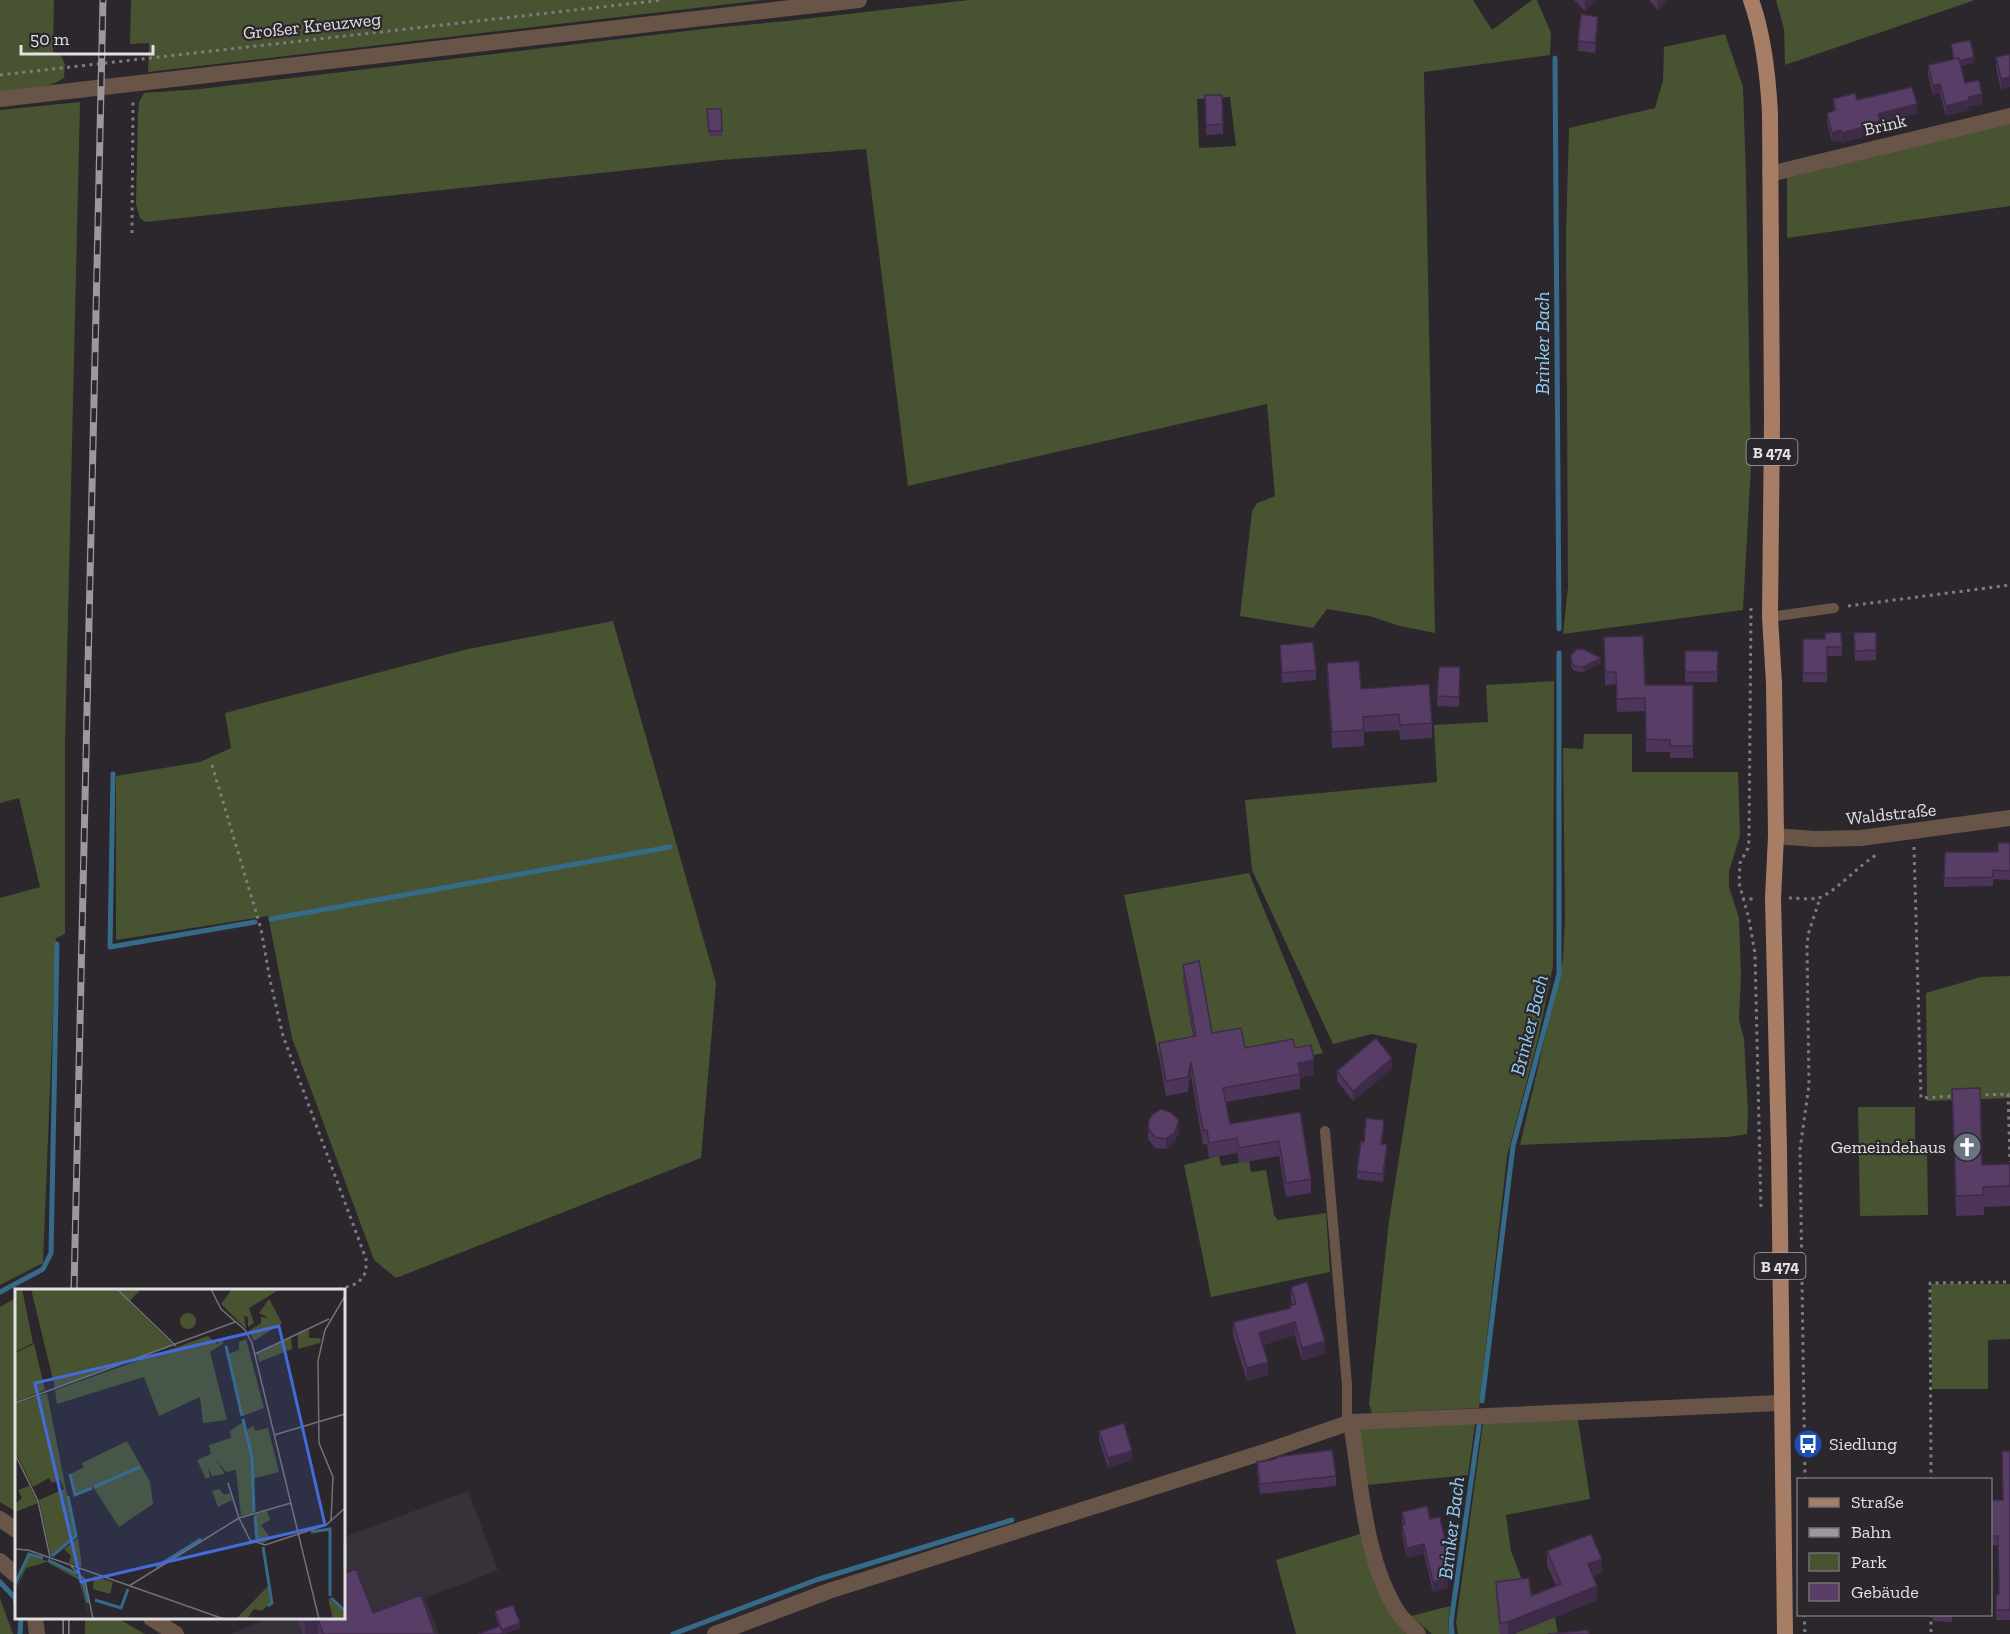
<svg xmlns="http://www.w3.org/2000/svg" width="2010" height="1634" font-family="'Zilla Slab',serif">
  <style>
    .built { fill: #37313a }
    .green { fill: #475331; fill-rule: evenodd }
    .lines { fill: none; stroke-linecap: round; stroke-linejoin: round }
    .stream { stroke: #356b88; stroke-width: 5 }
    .path { stroke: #7f7c80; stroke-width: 3; stroke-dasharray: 3 4.5; stroke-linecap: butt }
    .service { stroke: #695448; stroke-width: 10 }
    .minor { stroke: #695448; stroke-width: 16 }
    .tertiary { stroke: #695448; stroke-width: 16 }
    .primary { stroke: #a77d66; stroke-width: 16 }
    .rail-casing { stroke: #9c999d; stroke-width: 7 }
    .rail { stroke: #2b272d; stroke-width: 4.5; stroke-dasharray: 14; stroke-linecap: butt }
    .wall { fill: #4c3559 }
    .shaded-wall { fill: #3e2b48 }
    .building { fill: #583e67; stroke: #3e2b48; stroke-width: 1.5 }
    .labels { text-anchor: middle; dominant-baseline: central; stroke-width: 4.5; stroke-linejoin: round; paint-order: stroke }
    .shield { fill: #2b272d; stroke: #aba8ac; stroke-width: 1.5 }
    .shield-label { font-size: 16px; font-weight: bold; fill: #e2e0e3 }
    .street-label { font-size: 18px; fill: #e2e0e3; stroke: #2b272d }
    .poi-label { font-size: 18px; fill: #e2e0e3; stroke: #2b272d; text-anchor: end }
    .water-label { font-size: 20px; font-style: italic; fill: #90d0f5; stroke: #2b272d }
    .inset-river { fill: none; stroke: #356b88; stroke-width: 3 }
    .inset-road { fill: none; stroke: #747176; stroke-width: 1.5 }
    .view { fill: #446bda; fill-opacity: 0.15; stroke: #446bda; stroke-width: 3 }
    .inset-edge { fill: none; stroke: #e2e0e3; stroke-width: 3 }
  </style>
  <rect width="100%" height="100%" fill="#2b272d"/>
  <path class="built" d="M468,1491L498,1570L425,1598L439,1634H231L269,1618H344V1537Z"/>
  <path class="green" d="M0,0H54L53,52L61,56L65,64L64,78C46,90 21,90 0,93Z
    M131,0H765L148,72L149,43L130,44Z
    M969,0H1473L1492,30L1532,0H1537L1551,33L1550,55L1424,72L1435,633L1400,626L1369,616L1327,609L1313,628L1240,616L1252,511L1257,503L1275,496L1267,404L908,486L866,149L721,160L145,222L140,218L136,204L138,113L139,102L144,93L200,89L712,28L787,21ZM1230,97L1236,146L1199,148L1197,99Z
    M1776,0H1975L1785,65L1784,29Z
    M1725,34L1743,87L1746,178L1751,466L1743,610L1563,634L1568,587L1566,235L1569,128L1655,108L1663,80L1664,47Z
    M80,102L65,746V934L56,938L43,1263L0,1285V898L40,887L19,798L0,803V110Z
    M2010,123V206L1787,238V178Z
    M613,621L716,983L701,1158L396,1278L374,1260L292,1038L268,916L116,940V776L200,762L231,748L225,713L468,649Z
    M1554,681L1553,966L1538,1039L1507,1156L1479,1408L1372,1413L1369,1404L1389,1221L1417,1044L1372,1034L1333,1044L1252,870L1245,800L1437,782L1434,725L1488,722L1486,685Z
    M1584,734H1632V772H1738L1740,836L1729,871V887L1739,918L1741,975L1739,1020L1744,1039L1748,1111L1747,1134L1728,1137L1520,1145L1563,959L1565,918L1563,748L1583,749Z
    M1249,873L1323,1053L1310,1056L1213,1048L1183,980L1196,1051L1159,1057L1124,895Z
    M2010,976V1098L1927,1101L1926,993L1981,977Z
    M1858,1107H1915V1145H1927L1928,1215L1860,1216Z
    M1219,1156L1221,1166L1249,1161L1251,1172L1266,1170L1274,1215L1278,1220L1326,1213L1330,1272L1211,1297L1184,1165Z
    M1931,1284H2010V1339L1988,1340V1389H1932Z
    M16,1298V1512L0,1502V1307Z
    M1578,1420L1590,1499L1506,1515L1511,1551L1525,1588L1539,1598L1555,1617L1558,1634H1458L1456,1623L1483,1423Z
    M1475,1424L1468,1475L1367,1485L1359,1429Z
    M1360,1534C1372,1578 1378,1599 1409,1634H1296L1276,1560Z
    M0,1598L13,1634H0Z
    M1450,1606L1448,1623L1450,1634H1432L1411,1616Z
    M88,1618H117L145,1634H85V1619Z"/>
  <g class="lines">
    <path class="stream" d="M1555,58L1559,629
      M113,774L110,947L255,922
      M271,919L670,847
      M0,1292L43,1269L51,1253L57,944
      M1482,1401L1513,1146L1559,974V653
      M0,1582L15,1598L16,1604
      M20,1634L21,1618
      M673,1634L816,1580L1012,1520
      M1452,1634L1451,1622L1479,1426"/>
    <path class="path" d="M0,75L663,0
      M132,233L133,101
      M1848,606L2010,585
      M1751,608L1749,840L1748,848L1740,863L1739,883L1749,919L1755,954L1761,1209
      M212,765L261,929L270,980L283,1036L366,1259V1272L358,1283L338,1290
      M1914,847L1921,1098L1954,1096
      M1789,898C1798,898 1809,900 1818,898C1831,896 1861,863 1878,854
      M1742,899H1755
      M1978,1095L2008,1094L2010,1162
      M1805,1480L1800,1149L1809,1085L1807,947L1808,935L1820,898
      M1931,1480L1930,1283L2010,1282
      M1804,1614L1805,1634
      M1931,1614V1634"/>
    <path class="service" d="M1770,617L1834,608
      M1325,1131L1347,1385V1423"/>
    <path class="minor" d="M0,99L859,0
      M1770,174L2010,116
      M1351,1422C1361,1483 1364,1561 1399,1614C1404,1621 1412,1627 1418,1634
      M0,1519L16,1530
      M0,1561L16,1575
      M35,1618L37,1634
      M151,1618L176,1634
      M715,1634L829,1591L1276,1448L1351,1422L1782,1403"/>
    <path class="tertiary" d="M1776,836L1815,839L1861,838L2010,818"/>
    <path class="primary" d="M1751,0C1764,36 1768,75 1770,113L1772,420L1770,617L1774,683L1776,836L1773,898L1779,1150L1785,1634"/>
    <g class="rail-casing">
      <path id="rail" d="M74,1290L103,0
        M66,1634V1618"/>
    </g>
    <use href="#rail" class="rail"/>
  </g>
  <path class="wall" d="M1574,0H1597L1585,11Z
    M1649,0H1668L1658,10Z
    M1598,27L1595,53L1578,51V41Z
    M1951,44L1974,62L1961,66L1965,83L1982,104L1969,106V110L1946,116L1940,93L1933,95L1928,75V65L1953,59Z
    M2010,54L2001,90L1996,68V57Z
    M1205,95L1223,124V134L1206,135Z
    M1833,99L1857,100L1917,114L1880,123V130L1863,134V137L1842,143L1841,140L1832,142L1827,122V113L1834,111Z
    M707,109H721L722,136H709Z
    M1841,632L1842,656H1827V682H1803V639H1825Z
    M1876,632V660L1855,661L1854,633Z
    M1280,645L1316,670V680L1282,683Z
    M1604,650L1645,685H1693V758H1670V752H1646L1645,711L1617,712L1616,684L1605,685Z
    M1685,651H1718L1717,682H1685Z
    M1571,655L1601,663L1583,672L1574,671L1571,666Z
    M1327,663L1361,689L1432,723V738L1400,740L1399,730L1364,732V746L1332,748L1327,678Z
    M1439,667L1460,678L1459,707L1437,706Z
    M2010,843V880L1993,879V886L1944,887L1945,852H1998Z
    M1183,965L1212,1033L1245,1048H1295L1314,1075L1300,1078V1089L1226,1102L1230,1124L1300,1112L1311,1179V1193L1286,1197L1279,1156L1239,1163L1237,1153L1209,1158L1207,1144L1203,1145L1191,1076L1188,1092L1166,1096L1159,1057V1043L1194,1037L1183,979Z
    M1392,1069L1353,1101L1337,1081V1071Z
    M1952,1089L1982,1165L2010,1164V1206L1984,1207V1215L1956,1216Z
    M1149,1120L1179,1130L1175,1142L1166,1149L1155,1148L1148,1139Z
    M1384,1128L1382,1144L1387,1153L1383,1182L1357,1179V1171L1364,1142Z
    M1291,1287L1325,1354L1302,1361L1295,1335L1263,1345L1268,1375L1247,1381L1233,1335V1322L1290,1308V1306L1292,1305L1291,1300Z
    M1099,1431L1132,1460L1108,1468L1099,1440Z
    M2010,1451V1620H1996V1594H1999L1998,1545H1990V1500H2003Z
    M1257,1462L1336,1476V1486L1260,1494L1257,1472Z
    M1402,1512L1430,1519L1450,1572L1447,1573L1448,1588L1433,1592L1424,1554L1407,1558L1402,1535Z
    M1547,1551L1602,1573L1593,1576L1597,1600L1514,1634H1500L1496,1596V1582L1531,1596L1556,1586L1547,1565Z
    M495,1611L520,1628L505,1634H478L499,1626L495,1616Z
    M373,1613L435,1634H303L297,1617H344Z
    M1933,1614H1952V1622L1933,1621Z"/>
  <path class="shaded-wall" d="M1585,0H1597L1585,11Z
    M1658,0H1668L1658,10Z
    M1598,17V27L1595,53V43Z
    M1974,57V62L1954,67V62Z
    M2010,77V87L2001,90V79Z
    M1940,84V93L1933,95V85Z
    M1982,94V104L1969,106V110L1946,116V106L1969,97Z
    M1917,104V114L1880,123V130L1863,134V137L1842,143V133L1863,125L1878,114Z
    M1841,130V140L1832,142V133Z
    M1601,658V663L1583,672V667Z
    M1392,1058V1069L1353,1101V1091Z
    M1314,1060V1075L1300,1078L1298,1063Z
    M1191,1062V1076L1188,1092V1077Z
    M1179,1120V1130L1175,1142L1166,1149V1139Z
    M1387,1144V1153L1383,1182V1174Z
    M1295,1322V1335L1259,1346V1333Z
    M1325,1341V1354L1302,1361V1348Z
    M1268,1362V1375L1247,1381V1368Z
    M1132,1451V1460L1108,1468V1458Z
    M1424,1544V1554L1407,1558V1548Z
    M1602,1559V1573L1588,1578V1564Z
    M1450,1562V1572L1445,1574V1563Z
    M1448,1578V1588L1433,1592V1582Z
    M1597,1586V1600L1514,1634H1508V1622Z
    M318,1619V1634H305V1623Z
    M520,1623V1628L505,1634H502V1630Z"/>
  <path class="building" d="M1581,14L1598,17L1595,43L1578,41Z
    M1970,40L1974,57L1960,61L1959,58L1954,59L1951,44Z
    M2010,54V77L2001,79L1996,57Z
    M1959,58L1965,83L1979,80L1982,94L1969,97V100L1946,106L1940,84L1933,85L1928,65Z
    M1912,87L1917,104L1878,114L1880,121L1863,125V127L1842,133L1841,130L1832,133L1827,113L1836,110L1833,99L1855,93L1857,100Z
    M1205,95H1222L1223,124L1206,125Z
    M707,109H721L722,131H709Z
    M1841,632L1842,647H1827V673H1803V639H1825V633Z
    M1876,632V650L1855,651L1854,633Z
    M1643,636L1645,685H1693V746H1670V740L1646,739L1645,698L1617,699L1616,672H1605L1604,637Z
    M1313,642L1316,670L1282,673L1280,645Z
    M1577,649H1583L1601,658L1583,667L1574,666L1571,661V655Z
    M1685,651H1718L1717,672H1685Z
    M1359,661L1361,689L1429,684L1432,723L1400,725L1399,714L1363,717L1364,730L1332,732L1327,663Z
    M1439,667H1460L1459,697L1437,696Z
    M1998,843H2010V871L1993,870V877L1944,878L1945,852H1998Z
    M1199,961L1212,1033L1241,1028L1245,1048L1293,1039L1295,1048L1311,1045L1314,1060L1298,1063L1300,1074L1223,1088L1230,1124L1300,1112L1311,1179L1286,1183L1279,1141L1239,1148L1237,1138L1209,1143L1207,1130H1203L1191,1062L1188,1077L1166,1081L1159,1043L1196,1036L1183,965Z
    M1376,1038L1392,1058L1353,1091L1337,1071Z
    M1980,1088L1982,1165L2010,1164V1186L1983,1187L1984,1195L1956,1196L1952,1089Z
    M1161,1109L1170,1112L1179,1120L1175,1132L1166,1139L1155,1137L1148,1128L1149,1120L1152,1115Z
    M1366,1118L1384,1120L1381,1144H1387L1383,1174L1357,1171L1361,1141L1364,1142Z
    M1307,1282L1325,1341L1302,1348L1295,1322L1259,1333L1268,1362L1247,1368L1233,1322L1291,1308L1290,1306L1296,1304L1291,1287Z
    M1124,1423L1132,1451L1108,1458L1099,1431Z
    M1332,1450L1336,1476L1260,1484L1257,1462L1276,1459V1457Z
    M2002,1451H2010V1610H1996V1594H1999L1998,1536H1990V1500H2003Z
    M1427,1506L1430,1519L1440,1517L1450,1562L1445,1563L1448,1578L1433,1582L1424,1544L1407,1548L1402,1525L1405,1524L1402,1512Z
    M1591,1534L1602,1559L1588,1564L1597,1586L1508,1622L1500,1623L1496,1582L1529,1578L1531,1596L1561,1584L1547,1551Z
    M356,1569L373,1613L421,1595L435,1634H323L318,1619L305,1623L303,1617H344V1574Z
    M513,1605L520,1623L502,1630L495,1611Z
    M500,1626L503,1634H478Z
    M1588,1630L1589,1634H1548Z"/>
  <defs>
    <g id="church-disc" transform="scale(1.5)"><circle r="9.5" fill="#6b7280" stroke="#2b272d"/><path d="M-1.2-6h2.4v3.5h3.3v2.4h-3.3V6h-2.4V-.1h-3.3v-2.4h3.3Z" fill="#fff"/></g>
    <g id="bus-disc" transform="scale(1.5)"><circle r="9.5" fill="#1a4fb4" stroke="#2b272d"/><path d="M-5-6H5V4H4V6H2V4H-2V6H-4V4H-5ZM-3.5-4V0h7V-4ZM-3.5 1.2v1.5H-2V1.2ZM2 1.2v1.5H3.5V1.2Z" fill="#fff"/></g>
  </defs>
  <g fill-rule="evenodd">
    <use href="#church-disc" x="1967" y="1147"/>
    <use href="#bus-disc" x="1808" y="1444"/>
  </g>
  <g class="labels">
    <g class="shield">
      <rect x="1746.5" y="439" width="51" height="26" rx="4.5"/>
      <rect x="1754.5" y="1253" width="51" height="26" rx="4.5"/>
    </g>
    <g class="shield-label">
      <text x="1772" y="452">B 474</text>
      <text x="1780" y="1266">B 474</text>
    </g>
    <g class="street-label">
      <text transform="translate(312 26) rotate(-6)">Großer Kreuzweg</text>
      <text transform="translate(1885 125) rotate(-13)">Brink</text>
      <text transform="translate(1891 814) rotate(-6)">Waldstraße</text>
    </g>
    <g class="poi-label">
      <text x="1946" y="1147">Gemeindehaus</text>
      <text x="1829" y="1444" text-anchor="start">Siedlung</text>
    </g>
    <g class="water-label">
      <text transform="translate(1542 343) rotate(-90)">Brinker Bach</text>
      <text transform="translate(1529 1025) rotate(-76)">Brinker Bach</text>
      <text transform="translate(1451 1528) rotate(-83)">Brinker Bach</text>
    </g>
  </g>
  <g transform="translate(15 1289)">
    <rect width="330" height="330" fill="#2b272d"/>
    <path d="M0,0H7L18,54L0,63ZM16,0H126L114,13L158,56L40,99ZM217,0H265L234,19L239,34L233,38V28L229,27L231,40L206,15ZM254,10L267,34L239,52L234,42L246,34V28L254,29L244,24ZM165 32a8 8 0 1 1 16 0a8 8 0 1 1-16 0ZM294,41V49H306L305,54L283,60V45ZM193,47L202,55L206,50L209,54L195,63L212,131L188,134L185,108L144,127L129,88L42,115L40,101ZM276,48L277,60L244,73L242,65ZM231,50L249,119L228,127L214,65L224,61V53ZM19,55L30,101L0,113V64ZM32,104L60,246L36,267L24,211L49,200L45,191L37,194L34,189L18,198L0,162V115ZM228,133L236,168L239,224L226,227L221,181L211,183L201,171L210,185L197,187L193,179L195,188L191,190L182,171L196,165L194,156L216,149L215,142ZM239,137L240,142L253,139L264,183L237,190L231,141ZM112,152L135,193L138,215L104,238L78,198L60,205L56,185L69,178L67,174ZM14,197L23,214L0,223V215L7,209L3,201ZM204,200L209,206L215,204L217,211L203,218L197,202ZM252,222L255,231L246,236L256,250L247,255L243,250L240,225ZM63,249L67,278L54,274L56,267L49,260ZM14,266L50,278L65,289L75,330L64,291L32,273L11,279L0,303ZM79,287L98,293L95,305L78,300ZM254,296L257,312L247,322L239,320L232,330H221ZM313,309L330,323V330H318Z" fill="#475331"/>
    <path class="inset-river" d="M211,57L227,127M228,130L237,169L239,223M55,185L60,206L77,199M79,198L125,178M240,227L242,252M296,243L315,240V307M330,256V278M248,258L257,314L253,317M37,267L61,247L53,207M33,271L62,285M141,278L186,250M68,293L73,314M0,295L14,265L28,269M316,309L330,322M80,311L106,319L113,300"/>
    <path class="inset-road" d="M102,0L161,57M196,0L206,20L230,41L237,54L304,330M240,65L314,30M0,114L220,33M259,146L330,125M0,165L23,212L35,268M213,194L224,229M224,229L235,251L250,256L311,236L330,219M316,231L318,188L304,154L303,72L310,41L330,7M0,260L13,261L209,330M56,277L70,291L78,330M114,297L224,229L276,214"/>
    <path class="view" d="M264,37L310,236L66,293L20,94Z"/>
    <rect width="330" height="330" class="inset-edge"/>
  </g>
  <rect x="1797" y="1478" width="195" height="138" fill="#2b272d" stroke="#747176" stroke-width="1.5"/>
  <rect x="1809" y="1498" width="30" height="9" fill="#a77d66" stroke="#747176" stroke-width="1.5"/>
  <text x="1851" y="1508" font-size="18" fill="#e2e0e3">Straße</text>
  <rect x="1809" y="1528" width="30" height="9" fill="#9c999d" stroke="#747176" stroke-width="1.5"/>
  <text x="1851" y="1538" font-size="18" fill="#e2e0e3">Bahn</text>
  <rect x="1809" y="1553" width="30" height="18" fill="#475331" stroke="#747176" stroke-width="1.5"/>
  <text x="1851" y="1568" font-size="18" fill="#e2e0e3">Park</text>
  <rect x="1809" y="1583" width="30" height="18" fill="#583e67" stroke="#747176" stroke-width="1.5"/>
  <text x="1851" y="1598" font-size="18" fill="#e2e0e3">Gebäude</text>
  <path d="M21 45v9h132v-9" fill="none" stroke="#e2e0e3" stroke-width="3"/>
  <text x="30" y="45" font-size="18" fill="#e2e0e3" stroke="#2b272d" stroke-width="4.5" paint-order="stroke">50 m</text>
</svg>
